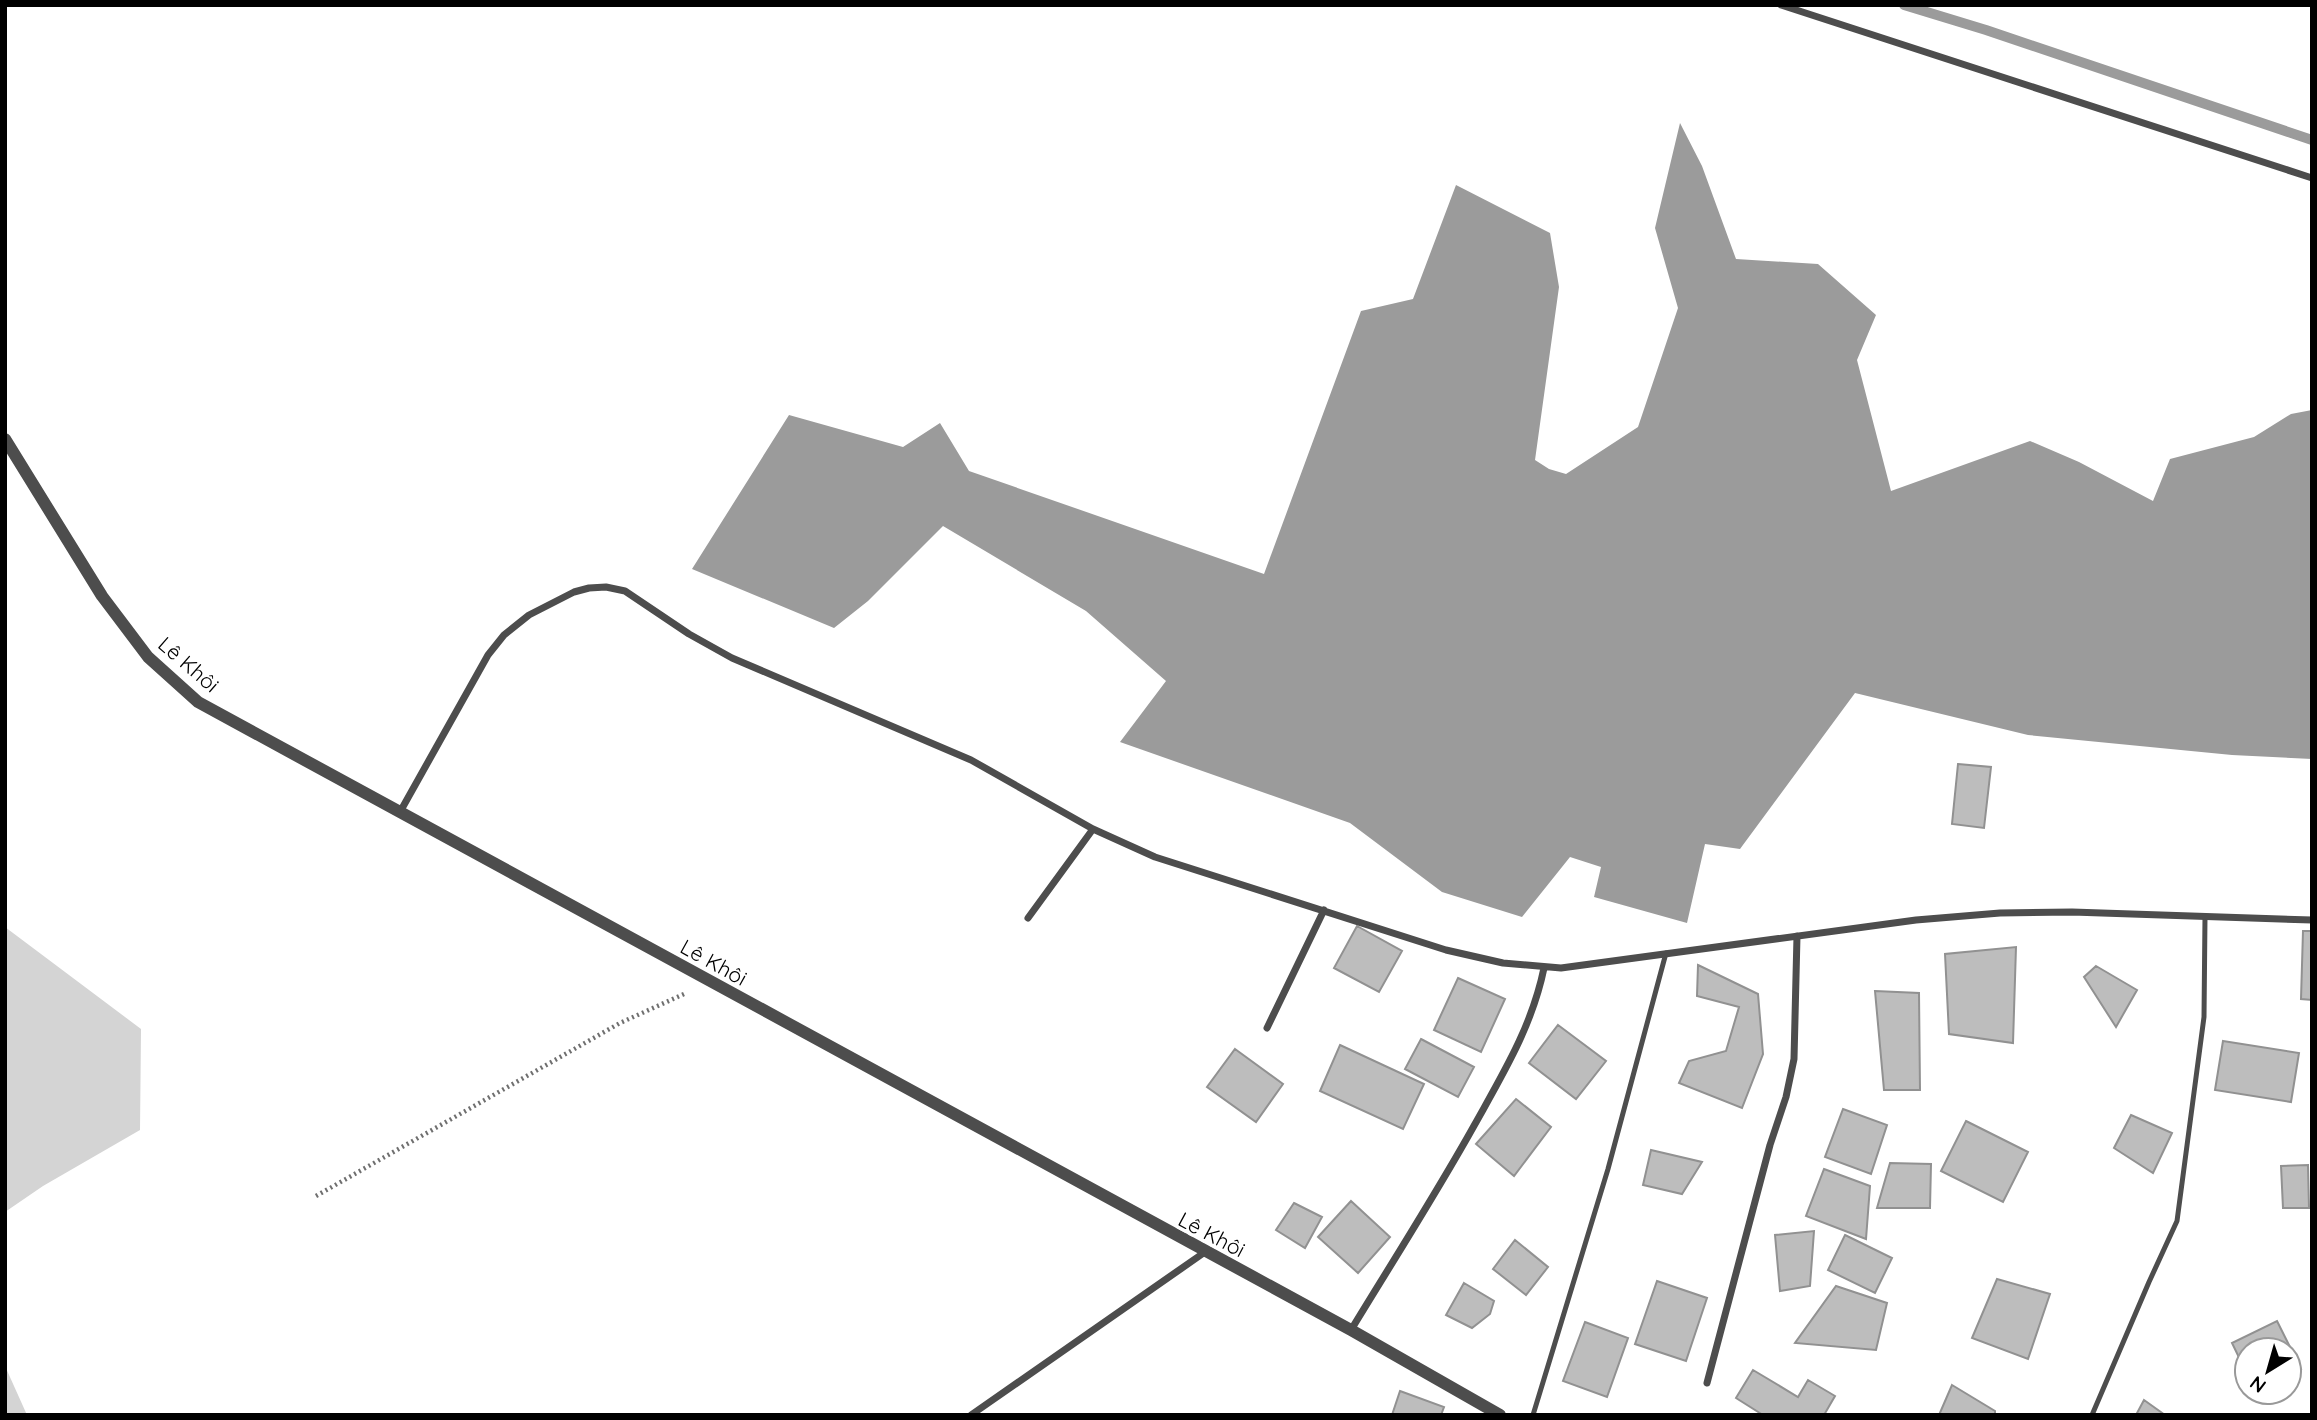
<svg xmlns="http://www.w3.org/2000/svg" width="2317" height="1420" font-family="Quicksand,sans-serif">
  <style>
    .green { fill: #d4d4d4 }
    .water { fill: #9b9b9b }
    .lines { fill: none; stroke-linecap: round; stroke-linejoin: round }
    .stream { stroke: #9b9b9b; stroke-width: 10 }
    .building { fill: #bdbdbd; stroke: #919191; stroke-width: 2 }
    .path { stroke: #6f6f6f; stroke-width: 4.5; stroke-dasharray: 2 3.5; stroke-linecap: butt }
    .service { stroke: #4d4d4d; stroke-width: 5 }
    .minor { stroke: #4d4d4d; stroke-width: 7 }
    .tertiary { stroke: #4d4d4d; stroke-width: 12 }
    .labels { text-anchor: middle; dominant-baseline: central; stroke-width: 7; stroke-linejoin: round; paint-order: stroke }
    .street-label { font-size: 21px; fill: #000; stroke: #fff }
  </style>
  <rect width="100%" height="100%" fill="#fff"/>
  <path class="green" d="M5,927L141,1029L140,1130L43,1186L5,1212Z
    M5,1366L27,1415H5Z"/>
  <path class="water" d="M1680,123L1702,166L1736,259L1818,264L1876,315L1857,360L1891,491L2030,441L2079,462L2153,501L2170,459L2254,437L2291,414L2312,410V759L2232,755L2028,735L1855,693L1740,849L1705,844L1687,923L1594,897L1601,867L1570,857L1522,917L1442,892L1350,823L1120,742L1166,681L1086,611L943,526L868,601L834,628L692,569L789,415L903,447L940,423L969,471L1264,574L1361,311L1413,299L1456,185L1550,233L1559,287L1535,460L1549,469L1566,474L1638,427L1678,308L1655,228Z"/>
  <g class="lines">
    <path class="stream" d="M1904,5L1986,30L2312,140"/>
  </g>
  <path class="building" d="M1958,764L1991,767L1984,828L1952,824Z
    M1357,926L1402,951L1379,992L1334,968Z
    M2303,931H2312V1000L2301,999Z
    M2016,947L2013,1043L1949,1034L1945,954Z
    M1698,965L1758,994L1763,1054L1742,1108L1679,1083L1689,1061L1726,1051L1739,1007L1697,996Z
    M2096,966L2137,990L2116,1027L2084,977Z
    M1458,978L1505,999L1481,1052L1434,1030Z
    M1875,991L1919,993L1920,1090H1884Z
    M1558,1025L1606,1061L1576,1099L1529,1063Z
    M1421,1039L1474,1067L1458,1097L1405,1069Z
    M2223,1041L2299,1053L2291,1102L2215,1090Z
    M1340,1045L1424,1084L1403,1129L1320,1091Z
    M1235,1049L1283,1084L1256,1122L1207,1087Z
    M1516,1099L1551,1127L1514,1176L1476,1144Z
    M1843,1109L1887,1125L1871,1174L1825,1157Z
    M2131,1115L2172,1133L2153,1173L2114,1148Z
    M1966,1121L2028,1152L2003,1202L1941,1171Z
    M1651,1150L1702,1162L1682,1194L1643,1185Z
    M1890,1163L1931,1164L1930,1208H1877Z
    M2308,1165L2309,1208H2283L2281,1166Z
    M1824,1169L1870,1186L1866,1239L1806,1216Z
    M1351,1201L1390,1237L1358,1273L1318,1237Z
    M1294,1203L1322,1217L1305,1248L1276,1230Z
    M1814,1231L1810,1286L1780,1291L1775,1235Z
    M1845,1235L1892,1258L1875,1293L1828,1270Z
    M1515,1240L1548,1267L1526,1295L1493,1269Z
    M1997,1279L2050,1294L2028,1359L1972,1338Z
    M1657,1281L1707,1298L1686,1361L1635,1344Z
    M1464,1283L1494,1301L1490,1314L1472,1328L1446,1315Z
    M1836,1286L1887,1303L1876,1350L1795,1343Z
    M2277,1321L2301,1369L2289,1375V1350H2247V1374L2232,1343Z
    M1585,1322L1628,1338L1607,1397L1563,1381Z
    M1753,1370L1798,1397L1808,1380L1835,1396L1824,1415H1763L1736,1398Z
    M1952,1385L1995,1411V1415H1939Z
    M1400,1391L1444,1407L1441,1415H1392Z
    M2144,1400L2165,1415H2136Z"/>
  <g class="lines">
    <path class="path" d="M316,1196L620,1023L684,994"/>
    <path class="service" d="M1533,1415L1608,1169L1666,953
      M2092,1415L2149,1282L2177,1221L2204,1017L2205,917"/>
    <path class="minor" d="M1781,5L2312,178
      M400,812L488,655L504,635L529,615L574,592L589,588L606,587L625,591L689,634L732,658L971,760L1093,829L1155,857L1446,950L1503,963L1561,968L1916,920L2000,913L2072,912L2312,920
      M1028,918L1093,829
      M1267,1028L1324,910
      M1351,1330C1393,1261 1436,1194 1475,1124C1504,1072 1532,1026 1544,968
      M1707,1383L1770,1145L1786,1097L1794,1059L1797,936
      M971,1415L1205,1252"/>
    <path class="tertiary" d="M5,439L102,596L148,657L198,702L1351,1330L1500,1415"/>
  </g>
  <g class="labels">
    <g class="street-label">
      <text transform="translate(189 664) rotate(41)">Lê Khôi</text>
      <text transform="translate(714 962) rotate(29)">Lê Khôi</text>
      <text transform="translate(1212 1234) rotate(28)">Lê Khôi</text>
    </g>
  </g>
  <rect width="2317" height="1420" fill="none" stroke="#000000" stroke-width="14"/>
  <g transform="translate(2268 1371) rotate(217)"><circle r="33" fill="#ffffff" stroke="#999999" stroke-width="2"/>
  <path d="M0-5L12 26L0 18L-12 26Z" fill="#000000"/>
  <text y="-10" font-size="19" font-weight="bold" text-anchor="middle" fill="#000000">N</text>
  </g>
</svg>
